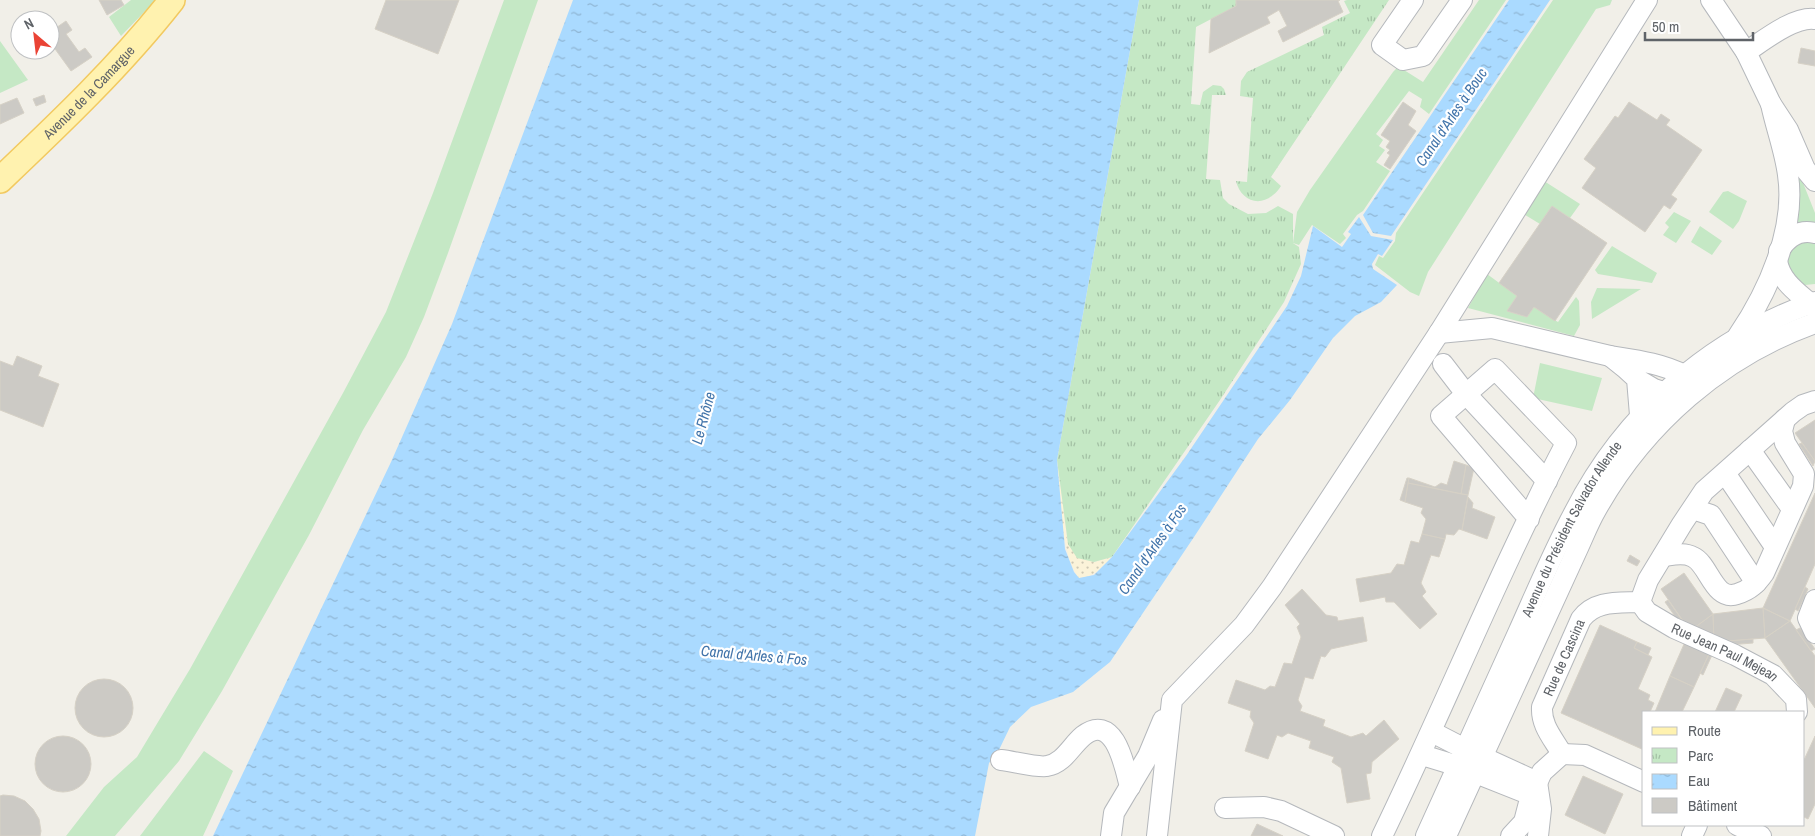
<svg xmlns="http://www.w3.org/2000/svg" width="1815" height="836" font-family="'Archivo Narrow',sans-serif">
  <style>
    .grass { fill: #c5e8c5 }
    .sand { fill: url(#sand-dots) }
    .park { fill: url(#park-tufts) }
    .water { fill: url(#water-ripples) }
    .building { fill: #cccac5; stroke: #d6d1c6 }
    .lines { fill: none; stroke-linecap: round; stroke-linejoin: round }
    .minor-casing { stroke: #b5b8bc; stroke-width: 22 }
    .major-casing { stroke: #f2c960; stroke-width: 28 }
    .minor { stroke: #fff; stroke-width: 20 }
    .major { stroke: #fff2af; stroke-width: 25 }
    .labels { text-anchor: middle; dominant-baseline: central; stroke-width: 4.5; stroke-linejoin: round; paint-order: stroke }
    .street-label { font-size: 14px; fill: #5f6368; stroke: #fff }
    .water-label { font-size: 15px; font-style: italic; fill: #4174aa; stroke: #fff }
  </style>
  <defs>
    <pattern id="sand-dots" width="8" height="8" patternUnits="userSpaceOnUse" patternTransform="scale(1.25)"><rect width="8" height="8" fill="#fbf3d9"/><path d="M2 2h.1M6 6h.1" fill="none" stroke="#cec8b4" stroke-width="1.8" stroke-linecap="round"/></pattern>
    <pattern id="park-tufts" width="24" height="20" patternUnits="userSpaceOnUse" patternTransform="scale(1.25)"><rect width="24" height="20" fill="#c5e8c5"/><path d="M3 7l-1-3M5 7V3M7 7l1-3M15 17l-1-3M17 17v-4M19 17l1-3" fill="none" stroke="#a3c0a4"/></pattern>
    <pattern id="water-ripples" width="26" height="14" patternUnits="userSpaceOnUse" patternTransform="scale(1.25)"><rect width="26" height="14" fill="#aadaff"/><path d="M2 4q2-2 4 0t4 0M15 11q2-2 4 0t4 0" fill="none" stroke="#8eb4d2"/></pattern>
  </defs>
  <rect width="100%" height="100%" fill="#f1efe8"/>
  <path class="grass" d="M131,0H156L121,36L109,17Z
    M504,0H538L448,253L424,317L406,357L363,430L309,535L222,691L179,761L115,836H66L104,787L137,757L158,722L190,669L343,393L386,312L433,193Z
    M1479,0H1506L1429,114L1420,107L1422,99L1409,91L1376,134L1383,140L1379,146L1385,150L1376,162L1390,171L1363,211L1357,215L1343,234L1346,238L1340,244L1312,225L1299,245L1293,243L1297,212L1310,190L1393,72L1413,51L1412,58L1404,70L1423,82Z
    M1553,0H1612L1610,5L1596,9L1428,272L1419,296L1410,292L1375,265L1379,256L1383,258L1395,241L1396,233Z
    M0,41L28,80L0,93Z
    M1784,135L1815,213V228H1796Z
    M1544,181L1580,204L1570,218L1552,206L1540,224L1522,213Z
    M1728,191L1747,201L1739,221L1733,229L1709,212L1723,192Z
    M1674,212L1691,221L1676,243L1663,235L1669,227L1665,223Z
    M1700,226L1722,241L1712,255L1691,242Z
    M1815,238V284L1805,285L1797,283L1784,257L1791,243Z
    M1612,246L1657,273L1652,283L1598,274L1595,270Z
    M1487,274L1517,296L1507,311L1527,317L1534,307L1558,322L1576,297L1579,301L1580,325L1574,336L1468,308Z
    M1597,288L1641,289L1592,319L1591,302Z
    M1540,363L1602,378L1592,411L1533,398Z
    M204,751L233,771L203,836H140Z"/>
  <path class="sand" d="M1057,460L1068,544L1094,562L1112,557C1102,567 1095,577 1079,578C1060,554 1060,492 1057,460Z"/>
  <path class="park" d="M1139,0H1236V6L1196,27L1191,104L1200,105L1203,92L1213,85L1221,86L1224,89L1226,95H1212L1206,179L1220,180L1223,198L1229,204L1248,214L1266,213L1278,206L1293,214V243L1299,247L1301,264L1284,302L1220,400L1112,557L1094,562L1077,558L1068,544L1057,460Z
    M1347,0H1389L1271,177L1281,186C1279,189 1276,193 1273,195C1258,208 1240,199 1236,181L1247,182L1253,98L1240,96L1241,81L1247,72L1324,35L1322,27L1350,13L1344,1Z"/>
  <path class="water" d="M573,0H1139L1057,460L1065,549L1074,572L1079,578L1094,575L1112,557L1186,456L1287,306L1301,276L1313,226L1342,247L1351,234L1348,232L1359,217L1371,236L1393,240L1382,256L1378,254L1372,264L1373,269L1397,285L1381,302L1355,316L1333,338L1290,400L1258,439L1194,537L1110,662L1073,692L1031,707L1010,727L998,752L989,763L975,836H213L391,462L452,324Z
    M1509,0H1550L1391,236L1373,233L1363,215Z"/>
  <path class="building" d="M99,0H121L124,5L107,15Z
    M386,0H459L438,54L375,29Z
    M1236,0H1340L1338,1L1343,12L1283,42L1278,31L1287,26L1279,10L1267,17L1270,23L1209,53L1211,19L1236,6Z
    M66,21L72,30L66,34L79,52L85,48L92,57L71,71L50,42V32Z
    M1801,48L1815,51V66L1798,63Z
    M44,95L46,102L36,106L33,99Z
    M17,98L24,113L0,124V105Z
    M1403,102L1416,111L1408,125L1416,131L1390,169L1384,165L1390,155L1387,153L1390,150L1386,147L1390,141L1381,135Z
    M1629,102L1657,120L1661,114L1670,120L1666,125L1702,150L1671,195L1677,199L1670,209L1664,205L1645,232L1582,188L1596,168L1584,159L1615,116L1618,118Z
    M1552,206L1607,243L1555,321L1534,307L1527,317L1507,311L1517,296L1499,283Z
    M17,356L42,366L38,376L59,384L43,427L0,410V361L13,366Z
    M1815,420V461L1795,433Z
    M1802,443L1815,461L1813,466L1799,444Z
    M1454,461L1466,465L1461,494L1408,483L1409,478L1435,487L1441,483L1447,485Z
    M1466,465L1474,468L1468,495L1461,494Z
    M1407,478H1409L1405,502L1400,500Z
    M1408,483L1468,495L1462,530L1459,529L1454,535L1446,534L1445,539L1422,534L1426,519L1421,513L1423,508L1405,502Z
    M1815,493V564L1790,621L1763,608Z
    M1468,497L1473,503L1472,508L1495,517L1487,539L1462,530Z
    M1422,534L1445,539L1439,557L1431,555L1421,583L1426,592L1422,596L1437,614L1420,629L1394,602H1386L1385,597L1360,602L1356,579L1391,573L1397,564L1404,565L1411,541L1419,543Z
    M1630,555L1640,561L1637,566L1627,561Z
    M1684,573L1713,614L1690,631L1661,589Z
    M1805,587L1808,589L1798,611L1795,609Z
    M1302,589L1326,615L1337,617L1338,621L1363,617L1367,641L1331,649L1325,657L1321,656L1313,679L1305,677L1298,700L1302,706L1300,711L1325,720L1323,726L1351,737L1363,733L1366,736L1384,720L1399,739L1372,762L1371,773L1366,774L1370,799L1347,803L1341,768L1332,762L1334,757L1309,748L1311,741L1288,733L1282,737L1277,735L1268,759L1245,751L1254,723L1250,717L1251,711L1228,703L1236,680L1265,690L1270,686L1275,687L1284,663L1292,664L1301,637L1297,627L1300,624L1285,605Z
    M1668,600L1682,620L1679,622L1665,602Z
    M1763,608L1765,638L1714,642L1713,614Z
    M1763,608L1790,621L1765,638Z
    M1713,614L1714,642L1690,631Z
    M1790,621L1815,656V708L1765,638Z
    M1600,625L1637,642L1634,648L1652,657L1638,689L1650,695L1648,700L1654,703L1650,712H1644V750L1561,713Z
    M1800,628L1815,649L1811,651L1796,630Z
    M1753,639V643L1728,645V641Z
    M1637,642L1651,648L1648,655L1634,648Z
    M1685,642L1709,654L1694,687L1670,676Z
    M1709,654L1712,655L1703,675L1700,673Z
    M1670,676L1694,687L1682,712H1655Z
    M75 708a29 29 0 1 1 58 0a29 29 0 1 1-58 0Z
    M1726,688L1742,695L1734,712H1715Z
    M35 764a28 28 0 1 1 56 0a28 28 0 1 1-56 0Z
    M1815,736V804L1808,819L1804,817V760Z
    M1583,776L1623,794L1605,834L1565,815Z
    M3,795L14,796L25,801L33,809L39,819L41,831L40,836H0V796Z
    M1257,824L1283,836H1251Z"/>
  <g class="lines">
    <g class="minor-casing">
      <g id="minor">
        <path d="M1413,0L1382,45L1403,60L1423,56L1462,0"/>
        <path d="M1711,0L1746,52L1771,104L1788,130L1805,169L1815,181"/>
        <path d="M1746,52C1763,41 1794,16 1815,19"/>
        <path d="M1779,251C1787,237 1799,229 1815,233"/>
        <path d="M1777,261C1781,283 1799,293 1815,308"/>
        <path d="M1439,333L1492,328L1610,356"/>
        <path d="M1738,336C1768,292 1796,230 1788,175C1785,151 1776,128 1771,104"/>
        <path d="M1443,364L1466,394L1547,481"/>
        <path d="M1637,379L1654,389L1685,399L1687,383L1684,375C1661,363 1635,360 1610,356L1625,368L1637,379L1640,415"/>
        <path d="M1750,450L1792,509"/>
        <path d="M1725,473L1775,547"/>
        <path d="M1693,509L1711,515L1756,583"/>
        <path d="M1663,556C1673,555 1684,552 1693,557C1709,564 1714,602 1737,594C1750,590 1757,583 1764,573L1803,486L1804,474L1785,443L1782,431L1785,419"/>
        <path d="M1815,600L1808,618L1815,633"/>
        <path d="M1640,602L1648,580L1682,524L1704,491L1793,412L1803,405L1815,401"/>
        <path id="s1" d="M1640,602L1647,612L1674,628L1735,655L1773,675L1796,699L1797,712"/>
        <path d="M1432,732L1465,749L1537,782L1541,809L1538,836"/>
        <path id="s2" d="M1562,754C1553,738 1541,726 1542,707L1581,619C1595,600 1618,603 1640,602"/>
        <path d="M1562,754L1585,755L1644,782"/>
        <path d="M1422,755L1458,766L1531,795L1524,822L1511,836"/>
        <path d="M1001,760C1012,761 1038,768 1047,766C1064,763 1071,746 1083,736C1115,711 1125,768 1130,787"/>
        <path d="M1532,794L1542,772L1562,754"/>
        <path d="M1225,808L1264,807L1281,811L1334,836"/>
        <path d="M1737,825L1761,836"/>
        <path d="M1111,836L1114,813L1148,756L1163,720"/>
        <path d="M1157,836L1172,700L1244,625L1272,587L1439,333L1647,0"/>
        <path d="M1382,836C1445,706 1499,571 1566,443L1495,369L1441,416L1529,519"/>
        <path id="s3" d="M1426,836C1457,768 1487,701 1518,633C1536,593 1553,552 1574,513C1624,414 1710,339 1815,302"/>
        <path d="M1446,836L1578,548C1584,535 1589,522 1596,510C1644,424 1722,356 1815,323"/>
        <path d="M1692,836L1697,825"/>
      </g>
    </g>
    <g class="major-casing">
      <g id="major">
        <path id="s4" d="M0,180C60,123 121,65 172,0"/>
      </g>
    </g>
    <use href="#minor" class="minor"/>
    <use href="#major" class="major"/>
  </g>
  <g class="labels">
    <g class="street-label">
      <text stroke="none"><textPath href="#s4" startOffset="125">Avenue de la Camargue</textPath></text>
      <text stroke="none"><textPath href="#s3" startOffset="340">Avenue du Président Salvador Allende</textPath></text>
      <text stroke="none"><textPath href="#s1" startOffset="100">Rue Jean Paul Mejean</textPath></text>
      <text stroke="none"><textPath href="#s2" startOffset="106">Rue de Cascina</textPath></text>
    </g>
    <g class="water-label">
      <text transform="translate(1451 117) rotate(-56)">Canal d'Arles à Bouc</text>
      <text transform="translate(703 418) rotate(-75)">Le Rhône</text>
      <text transform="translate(1152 549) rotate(-55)">Canal d'Arles à Fos</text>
      <text transform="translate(754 655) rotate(5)">Canal d'Arles à Fos</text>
    </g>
  </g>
  <rect x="1642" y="711" width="162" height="115" fill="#ffffff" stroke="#bfc1c3"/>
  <rect x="1652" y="727" width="25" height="8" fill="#fff2af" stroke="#bfc1c3"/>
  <text x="1688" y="736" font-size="15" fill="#5f6368">Route</text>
  <rect x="1652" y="748" width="25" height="15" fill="url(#park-tufts)" stroke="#bfc1c3"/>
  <text x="1688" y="761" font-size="15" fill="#5f6368">Parc</text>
  <rect x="1652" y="774" width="25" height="15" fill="url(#water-ripples)" stroke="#bfc1c3"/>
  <text x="1688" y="786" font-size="15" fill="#5f6368">Eau</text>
  <rect x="1652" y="798" width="25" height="15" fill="#cccac5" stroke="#bfc1c3"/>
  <text x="1688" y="811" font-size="15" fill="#5f6368">Bâtiment</text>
  <g transform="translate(35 35) rotate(332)"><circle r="24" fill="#ffffff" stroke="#bfc1c3"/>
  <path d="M0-4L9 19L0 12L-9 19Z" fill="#ea4335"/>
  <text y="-8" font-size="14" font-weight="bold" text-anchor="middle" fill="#5f6368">N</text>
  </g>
  <path d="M1645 32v8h108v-8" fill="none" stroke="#5f6368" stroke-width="2.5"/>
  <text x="1652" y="32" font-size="15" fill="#5f6368" stroke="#ffffff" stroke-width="4" paint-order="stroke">50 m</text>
</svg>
